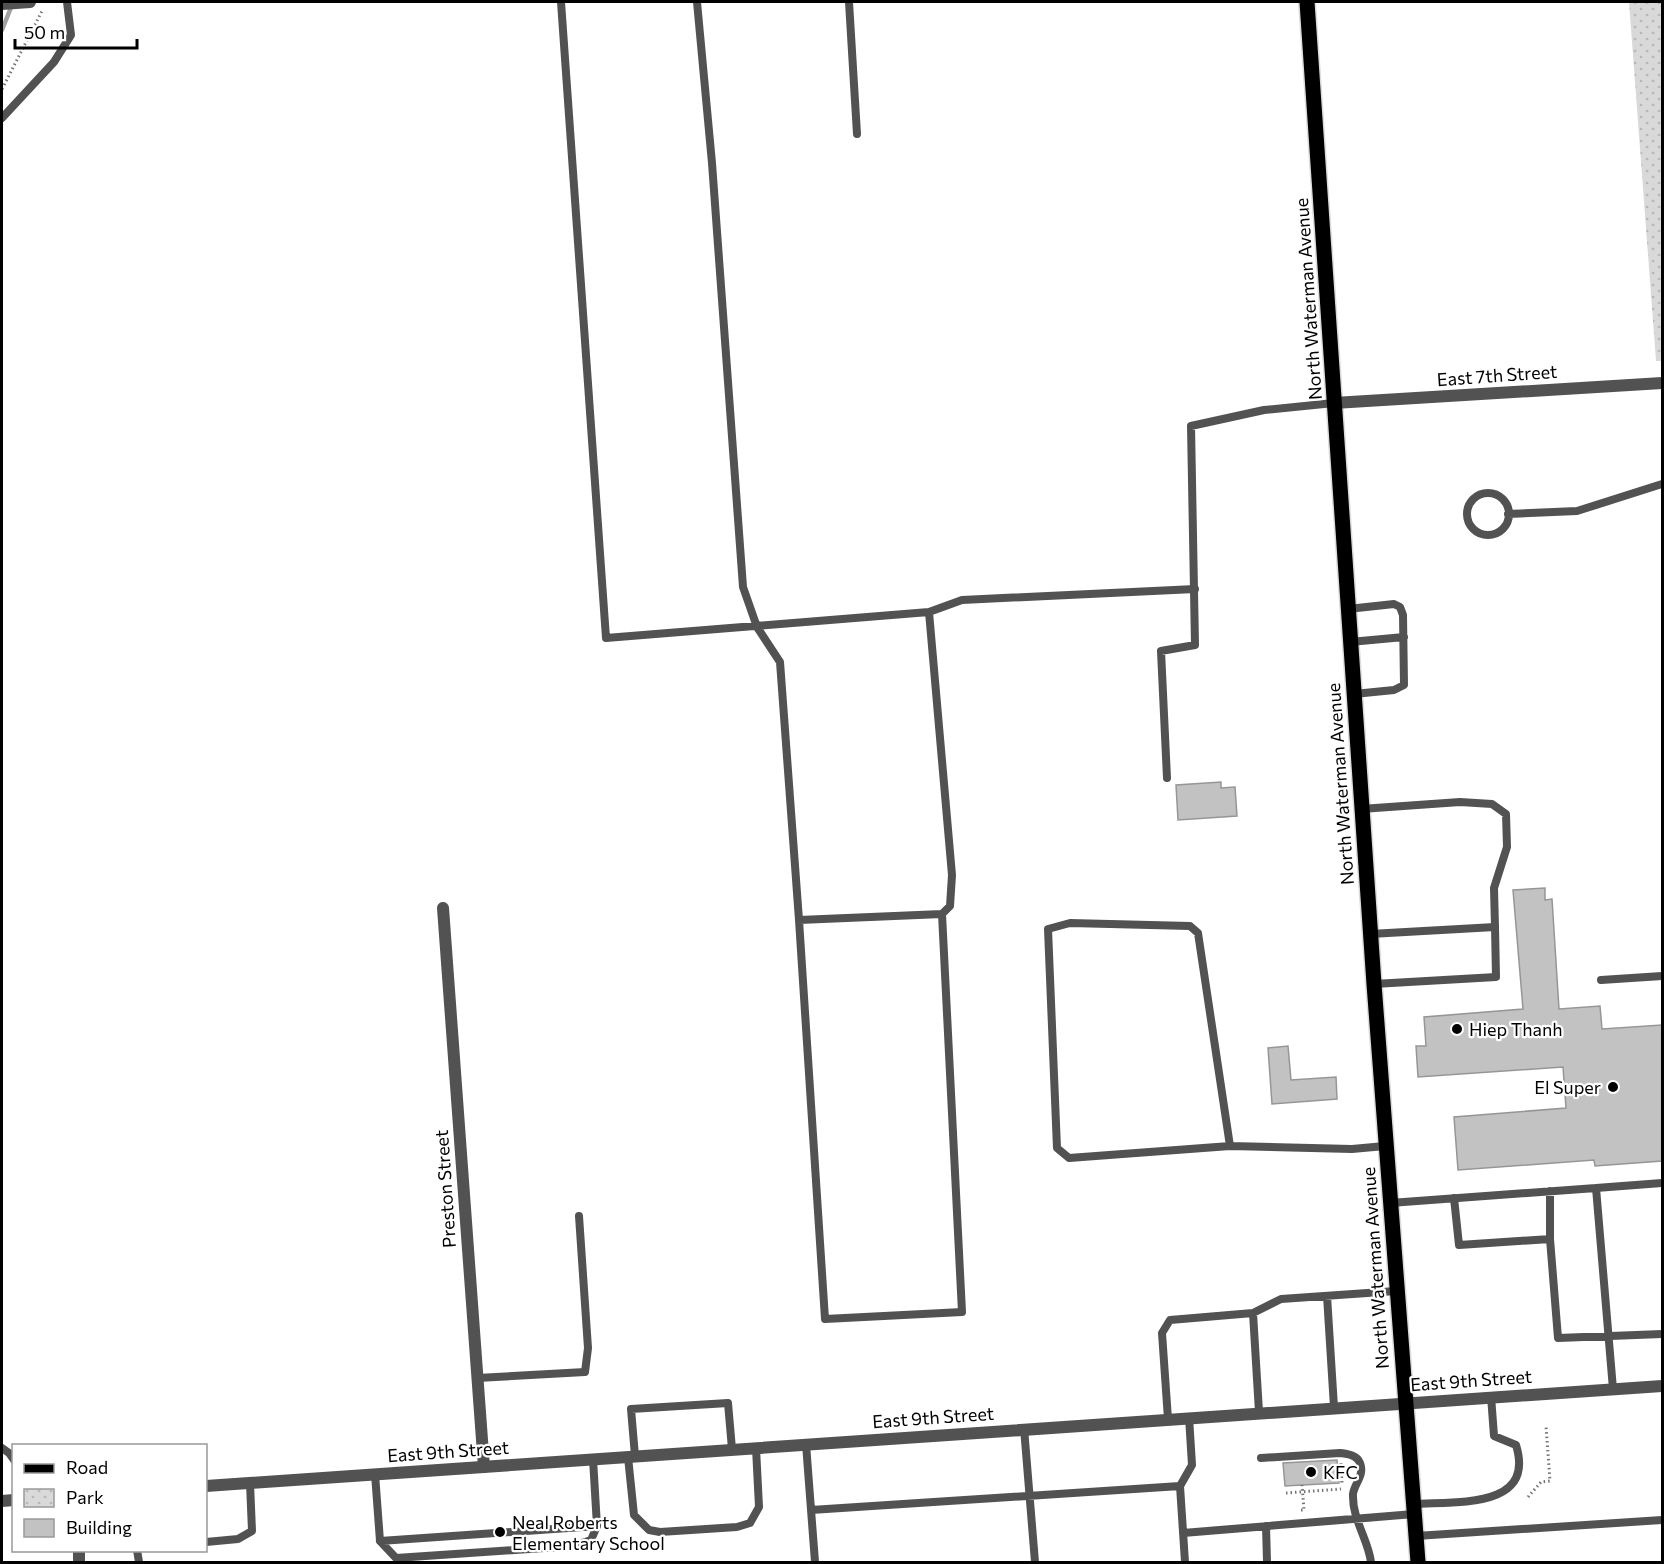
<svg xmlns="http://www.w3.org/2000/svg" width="1664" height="1564" font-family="Commissioner,sans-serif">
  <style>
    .park { fill: url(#park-dots) }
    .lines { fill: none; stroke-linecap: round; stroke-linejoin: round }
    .stream { stroke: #a0a0a0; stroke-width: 4.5 }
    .building { fill: #c2c2c2; stroke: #969696; stroke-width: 1.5 }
    .primary-casing { stroke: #dbdbdb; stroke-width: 18 }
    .path { stroke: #747474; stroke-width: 3; stroke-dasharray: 1.5 3; stroke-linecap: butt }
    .service { stroke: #525252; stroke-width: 8 }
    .minor { stroke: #525252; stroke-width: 12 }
    .tertiary { stroke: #525252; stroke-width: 12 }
    .primary { stroke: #000; stroke-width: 15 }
    .poi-dot { fill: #000; stroke: #fff; stroke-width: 2 }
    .labels { text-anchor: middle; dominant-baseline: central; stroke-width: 4.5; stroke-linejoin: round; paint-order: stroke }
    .street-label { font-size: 18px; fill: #000; stroke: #fff }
    .poi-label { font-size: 18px; fill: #000; stroke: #fff; text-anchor: start }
  </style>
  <defs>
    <pattern id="park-dots" width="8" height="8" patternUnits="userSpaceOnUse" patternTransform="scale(1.5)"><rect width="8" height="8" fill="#d9d9d9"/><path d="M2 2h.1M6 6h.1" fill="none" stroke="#b8b8b8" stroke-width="1.8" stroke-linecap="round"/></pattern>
  </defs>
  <rect width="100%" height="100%" fill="#fff"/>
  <path class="park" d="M1629,2H1662V361H1656Z"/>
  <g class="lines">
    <path class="stream" d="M2,30L12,5"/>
  </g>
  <path class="building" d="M1221,782V788L1235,787L1237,816L1178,820L1176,785Z
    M1545,888V900L1552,899L1559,1009L1600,1006L1602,1029L1662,1025V1161L1595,1166L1594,1160L1458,1170L1454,1117L1566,1108L1563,1067L1418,1077L1416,1046H1426L1424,1017L1523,1009L1513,890Z
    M1288,1046L1291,1080L1336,1077L1337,1099L1272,1104L1268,1048Z
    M1337,1460L1339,1483L1285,1486L1283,1463Z"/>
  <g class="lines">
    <g class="primary-casing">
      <path id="primary" d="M1307,2L1374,984L1418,1562"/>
    </g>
    <path class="path" d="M2,89L42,11
      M1341,1463L1342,1484
      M1286,1493L1341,1489
      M1528,1497L1541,1482L1550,1481L1546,1426
      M1301,1510H1304L1302,1485"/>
    <path class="service" d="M561,2L606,638L929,612L962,600L1195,589
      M697,2L712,163L743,587L757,627L780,662L799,920L942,914L950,906L952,875L929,612
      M849,2L857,134
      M2,118L54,62L71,35L67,2
      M1467 514a21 21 0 1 1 42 0a21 21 0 1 1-42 0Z
      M1508,514L1577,511L1662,484
      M1348,609L1394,604L1400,607L1403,615L1404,685L1394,690L1354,694
      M1350,642L1404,637
      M1167,778L1161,651L1195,645L1191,426L1264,410L1334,403
      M1361,809L1460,802L1492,804L1506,814L1507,847L1494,888L1495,927
      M799,920L825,1319L962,1312L942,914
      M1370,934L1495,927L1496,977L1374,984
      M1601,980L1662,976
      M1230,1146L1198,933L1190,926L1070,923L1048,929L1057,1148L1069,1158L1230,1146L1352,1149L1385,1146
      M1596,1188L1662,1183
      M1550,1191V1239
      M1454,1198L1459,1245L1550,1239L1558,1338L1662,1334
      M1390,1203L1596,1188L1613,1389
      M1327,1296L1334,1407
      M1253,1313L1259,1412
      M477,1378L585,1372L588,1348L579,1216
      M1168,1419L1162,1333L1170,1320L1253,1313L1281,1299L1396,1291
      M1024,1428L1035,1562
      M806,1444L815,1562
      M2,1448L9,1453L14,1460
      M635,1456L631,1409L728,1403L732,1449
      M628,1457L634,1515L649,1530L660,1532L737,1527L750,1523L759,1507L756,1448
      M1261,1458L1340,1453C1348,1454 1357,1455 1360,1463C1365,1475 1354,1484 1353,1494C1352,1519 1368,1539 1371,1562
      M375,1474L380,1541L597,1526L593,1459
      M1413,1504C1454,1501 1536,1510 1516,1445L1494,1436L1491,1396
      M811,1510L1180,1486
      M1266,1526L1267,1562
      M1183,1533L1414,1514
      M1416,1536L1662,1520
      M380,1541L396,1558L573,1546L591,1540L597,1526
      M206,1542L238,1539L252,1531L250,1483
      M137,1550L139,1562
      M1185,1562L1180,1486L1192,1465L1189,1417"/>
    <path class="minor" d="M2,4L30,2
      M1334,403L1662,383
      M443,908L484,1467
      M79,1550V1562"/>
    <path class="tertiary" d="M206,1486L1662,1386
      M2,1501L14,1500"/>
    <use href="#primary" class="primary"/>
  </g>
  <g class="poi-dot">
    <circle cx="1457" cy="1029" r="6"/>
    <circle cx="1613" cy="1087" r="6"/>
    <circle cx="1311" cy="1472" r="6"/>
    <circle cx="500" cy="1532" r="6"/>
  </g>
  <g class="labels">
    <g class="street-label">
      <text transform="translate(1308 299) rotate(-94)">North Waterman Avenue</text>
      <text transform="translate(1497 375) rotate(-4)">East 7th Street</text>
      <text transform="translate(1340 784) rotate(-94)">North Waterman Avenue</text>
      <text transform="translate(445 1189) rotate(-94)">Preston Street</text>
      <text transform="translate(1375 1268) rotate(-94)">North Waterman Avenue</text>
      <text transform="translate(1471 1380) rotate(-4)">East 9th Street</text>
      <text transform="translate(933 1417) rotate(-4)">East 9th Street</text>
      <text transform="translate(448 1451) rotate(-4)">East 9th Street</text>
    </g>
    <g class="poi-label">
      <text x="1469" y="1029">Hiep Thanh</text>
      <text x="1601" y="1087" text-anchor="end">El Super</text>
      <text x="1323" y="1472">KFC</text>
      <text x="512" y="1522">Neal Roberts<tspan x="512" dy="21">Elementary School</tspan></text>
    </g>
  </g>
  <rect width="1664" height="1564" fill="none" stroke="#000000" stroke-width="6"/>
  <rect x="12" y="1444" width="195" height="108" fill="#ffffff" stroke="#999999" stroke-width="1.5"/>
  <rect x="24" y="1464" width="30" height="9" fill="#000000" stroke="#999999" stroke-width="1.5"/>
  <text x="66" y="1474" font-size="18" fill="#000000">Road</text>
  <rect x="24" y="1489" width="30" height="18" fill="url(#park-dots)" stroke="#999999" stroke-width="1.5"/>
  <text x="66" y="1504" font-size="18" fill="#000000">Park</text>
  <rect x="24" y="1519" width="30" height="18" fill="#c2c2c2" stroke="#999999" stroke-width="1.5"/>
  <text x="66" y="1534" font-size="18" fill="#000000">Building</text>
  <path d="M15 39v9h122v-9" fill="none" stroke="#000000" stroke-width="3"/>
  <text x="24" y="39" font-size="18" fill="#000000" stroke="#ffffff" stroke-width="4.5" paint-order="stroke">50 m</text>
</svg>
